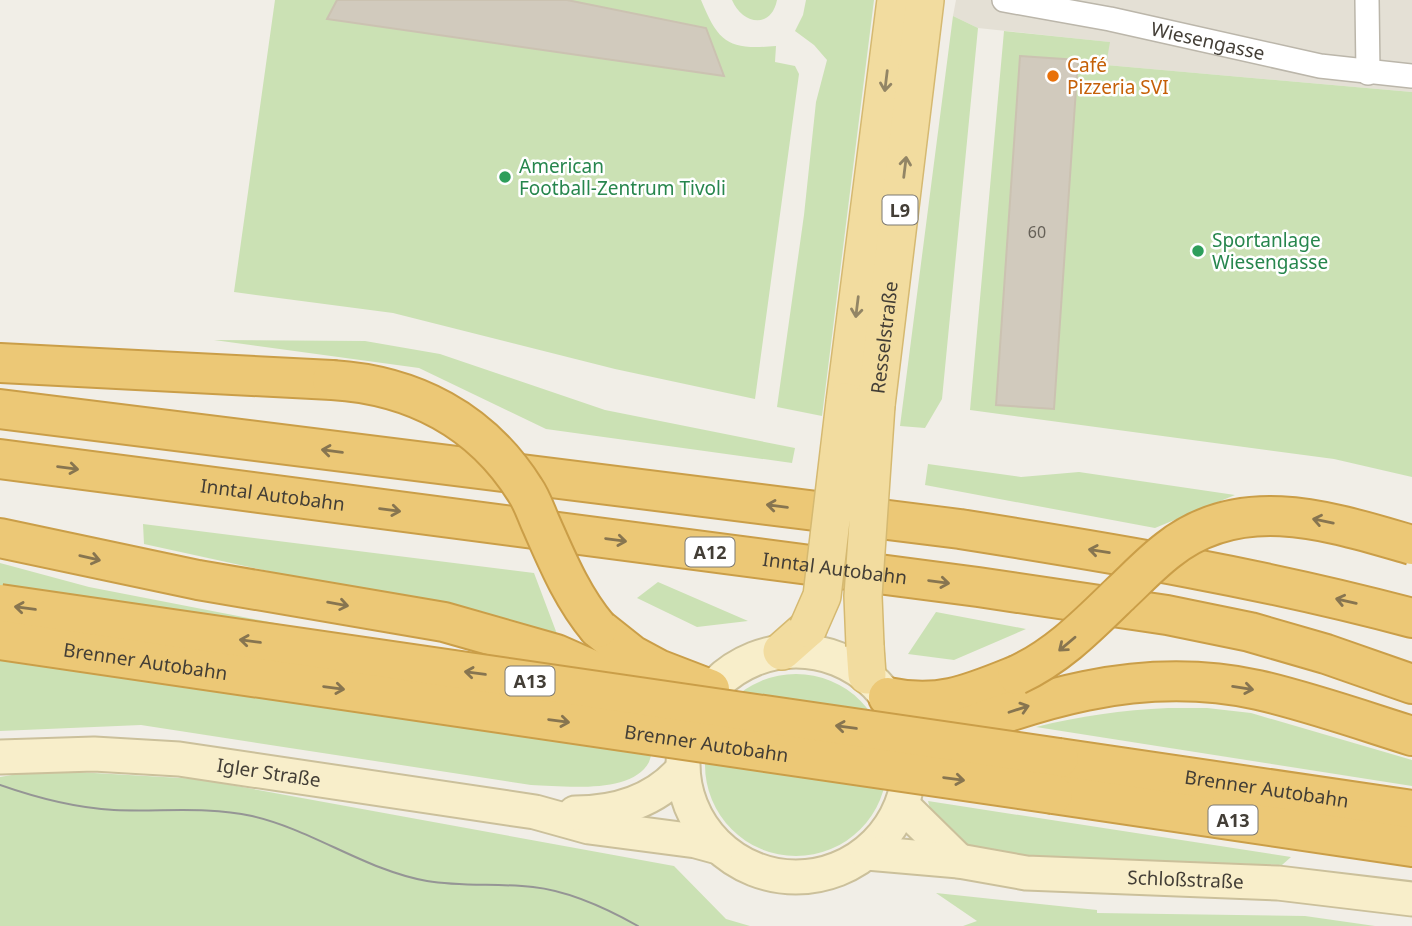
<svg xmlns="http://www.w3.org/2000/svg" width="1412" height="926" font-family="'Noto Sans',sans-serif">
  <style>
    .residential { fill: #e4e0d5 }
    .green { fill: #cbe1b4 }
    .building { fill: #d1cabd; stroke: #cbc2b1; stroke-width: 2 }
    .lines { fill: none; stroke-linecap: round; stroke-linejoin: round }
    .minor-casing { stroke: #bbb6aa; stroke-width: 26 }
    .secondary-casing { stroke: #cbc09b; stroke-width: 37 }
    .primary-casing { stroke: #d5b971; stroke-width: 40 }
    .motorway-casing { stroke: #ca9e48; stroke-width: 42 }
    .minor { stroke: #fff; stroke-width: 23 }
    .secondary { stroke: #f8eeca; stroke-width: 33 }
    .primary { stroke: #f2dc9f; stroke-width: 37 }
    .motorway { stroke: #ecc876; stroke-width: 38 }
    .tram { stroke: #959595; stroke-width: 2 }
    .primary-bridge-casing { stroke: #d5b971; stroke-width: 40; stroke-linecap: butt }
    .motorway-bridge-casing { stroke: #ca9e48; stroke-width: 42; stroke-linecap: butt }
    .primary-bridge { stroke: #f2dc9f; stroke-width: 37 }
    .motorway-bridge { stroke: #ecc876; stroke-width: 38 }
    .oneway { stroke: #928565 }
    .oneway2 { stroke: #877550 }
    .food-dot { fill: #e8710a; stroke: #fff; stroke-width: 2.5 }
    .leisure-dot { fill: #2e9e5b; stroke: #fff; stroke-width: 2.5 }
    .labels { text-anchor: middle; dominant-baseline: central; stroke-width: 5; stroke-linejoin: round; paint-order: stroke }
    .number-label { font-size: 16px; fill: #666158 }
    .shield { fill: #fff; stroke: #7b7872; stroke-width: 2 }
    .shield-label { font-size: 18px; font-weight: bold; fill: #433e36 }
    .street-label { font-size: 19px; fill: #433e36; stroke: #fff }
    .food-label { font-size: 19px; fill: #c56008; stroke: #fff; text-anchor: start }
    .leisure-label { font-size: 19px; fill: #27864d; stroke: #fff; text-anchor: start }
  </style>
  <rect width="100%" height="100%" fill="#f1eee7"/>
  <path class="residential" d="M956,0H1412V92L1106,65L1109,42L978,28L953,16Z"/>
  <path class="green" d="M275,0H701C719,44 729,50 776,46L775,62L795,66L799,74L755,399L615,369L393,313L234,292Z
    M732,0H777C771,30 742,24 732,0Z
    M806,0H874L822,416L777,407L804,215L816,102L827,60L814,45L795,31L803,15Z
    M953,16L978,28L942,399L925,428L900,426Z
    M1004,31L1110,42L1106,65L1412,92V477L1334,459L970,410Z
    M214,340L365,341L440,354L605,410L795,448L792,463L546,429L419,368Z
    M928,464L1021,477L1079,472L1235,495L1155,528L925,485Z
    M143,524L534,573L557,634L144,544Z
    M0,563L89,587L547,676L654,746C652,751 651,757 649,762C632,795 562,786 531,785L141,725L0,731Z
    M658,582L748,621L697,627L637,598Z
    M936,612L1026,629L954,660L908,654Z
    M705 765a91 91 0 1 1 182 0a91 91 0 1 1-182 0Z
    M1168,708H1207L1251,713L1412,760V786L1036,727C1080,716 1122,710 1168,708Z
    M42,770L198,779L674,866L726,919L750,926H0V777Z
    M928,801L1291,857L1282,865L1005,855C975,848 963,848 942,824C935,816 930,811 928,801Z
    M936,893L1097,910V913L1305,916L1375,926H963L977,921Z"/>
  <path class="building" d="M337,0H567L706,28L724,76L327,19Z
    M1020,56L1078,60L1054,409L996,405Z"/>
  <g class="lines">
    <g class="minor-casing">
      <g id="minor">
        <path id="s1" d="M1004,0L1110,19L1320,66L1412,76"/>
        <path d="M1367,0L1368,73"/>
      </g>
    </g>
    <g class="secondary-casing">
      <g id="secondary">
        <circle cx="796" cy="764" r="113"/>
        <path id="s2" d="M0,757L94,754L179,759L535,812L589,827L696,841L718,847"/>
        <path d="M902,805L959,861"/>
        <path d="M575,813C616,813 655,801 682,770"/>
        <path id="s3" d="M867,853L959,861L1026,873L1278,883L1412,899"/>
      </g>
    </g>
    <g class="primary-casing">
      <g id="primary">
        <path d="M845,402L896,0"/>
        <path id="s4" d="M876,405L925,0"/>
        <path d="M865,646L867,675"/>
        <path d="M782,651L808,628"/>
      </g>
    </g>
    <g class="motorway-casing">
      <g id="motorway">
        <path d="M0,363L332,380"/>
        <path d="M0,409L960,529C1112,553 1263,578 1412,618"/>
        <path id="s5" d="M0,459L978,587L1167,615L1250,632L1326,654L1412,684"/>
        <path d="M0,538L198,580L444,622L556,654L590,669L637,696"/>
        <path d="M598,628L632,655L658,669L710,689"/>
        <path d="M888,697C939,708 970,694 1017,675"/>
        <path d="M921,745C1031,700 1138,664 1258,690C1310,702 1361,720 1412,736"/>
        <path id="s6" d="M1059,758L1412,810"/>
        <path d="M1053,794L1412,847"/>
      </g>
    </g>
    <use href="#minor" class="minor"/>
    <use href="#secondary" class="secondary"/>
    <use href="#primary" class="primary"/>
    <use href="#motorway" class="motorway"/>
    <path class="tram" d="M0,785C37,798 75,808 114,810C161,812 206,806 252,816C313,830 365,870 427,881C462,887 498,883 533,887C570,891 606,908 638,926"/>
    <g class="primary-bridge-casing">
      <path id="primary-bridge" d="M808,628L822,596L845,402
        M865,646L863,596L876,405"/>
    </g>
    <g class="motorway-bridge-casing">
      <g id="motorway-bridge">
        <path d="M332,380C413,385 481,420 525,490C532,500 536,513 541,524C557,560 572,597 598,628"/>
        <path d="M0,604L1059,758"/>
        <path id="s7" d="M0,640L1053,794"/>
        <path d="M1017,675C1058,656 1088,625 1121,593C1136,579 1151,563 1168,550C1242,491 1332,522 1412,545"/>
      </g>
    </g>
    <use href="#primary-bridge" class="primary-bridge"/>
    <use href="#motorway-bridge" class="motorway-bridge"/>
  </g>
  <defs><path id="oneway-shaft" d="M-6 0H5M1.5-3L5.5 0L1.5 3" fill="none" stroke-width="1.6" stroke-linecap="round" stroke-linejoin="round" transform="scale(1.75)"/></defs>
  <g class="oneway">
    <use href="#oneway-shaft" transform="translate(886 81) rotate(97)"/>
    <use href="#oneway-shaft" transform="translate(905 167) rotate(-83)"/>
    <use href="#oneway-shaft" transform="translate(857 307) rotate(97)"/>
  </g>
  <g class="oneway2">
    <use href="#oneway-shaft" transform="translate(332 451) rotate(-173)"/>
    <use href="#oneway-shaft" transform="translate(68 468) rotate(7)"/>
    <use href="#oneway-shaft" transform="translate(777 506) rotate(-173)"/>
    <use href="#oneway-shaft" transform="translate(390 510) rotate(8)"/>
    <use href="#oneway-shaft" transform="translate(1323 521) rotate(-168)"/>
    <use href="#oneway-shaft" transform="translate(616 540) rotate(8)"/>
    <use href="#oneway-shaft" transform="translate(1099 551) rotate(-171)"/>
    <use href="#oneway-shaft" transform="translate(90 558) rotate(13)"/>
    <use href="#oneway-shaft" transform="translate(939 582) rotate(8)"/>
    <use href="#oneway-shaft" transform="translate(1346 601) rotate(-167)"/>
    <use href="#oneway-shaft" transform="translate(338 604) rotate(10)"/>
    <use href="#oneway-shaft" transform="translate(25 608) rotate(-172)"/>
    <use href="#oneway-shaft" transform="translate(250 641) rotate(-172)"/>
    <use href="#oneway-shaft" transform="translate(1067 644) rotate(140)"/>
    <use href="#oneway-shaft" transform="translate(475 673) rotate(-172)"/>
    <use href="#oneway-shaft" transform="translate(334 688) rotate(8)"/>
    <use href="#oneway-shaft" transform="translate(1243 688) rotate(9)"/>
    <use href="#oneway-shaft" transform="translate(1019 709) rotate(-18)"/>
    <use href="#oneway-shaft" transform="translate(559 721) rotate(8)"/>
    <use href="#oneway-shaft" transform="translate(846 727) rotate(-172)"/>
    <use href="#oneway-shaft" transform="translate(954 779) rotate(8)"/>
  </g>
  <circle class="food-dot" cx="1053" cy="76" r="7"/>
  <g class="leisure-dot">
    <circle cx="505" cy="177" r="7"/>
    <circle cx="1198" cy="251" r="7"/>
  </g>
  <g class="labels">
    <g class="number-label">
      <text x="1037" y="232">60</text>
    </g>
    <g class="shield">
      <rect x="882.5" y="195.5" width="35" height="29" rx="5"/>
      <rect x="685.5" y="537.5" width="49" height="29" rx="5"/>
      <rect x="505.5" y="666.5" width="49" height="29" rx="5"/>
      <rect x="1208.5" y="805.5" width="49" height="29" rx="5"/>
    </g>
    <g class="shield-label">
      <text x="900" y="210">L9</text>
      <text x="710" y="552">A12</text>
      <text x="530" y="681">A13</text>
      <text x="1233" y="820">A13</text>
    </g>
    <g class="street-label">
      <text stroke="none"><textPath href="#s1" startOffset="208">Wiesengasse</textPath></text>
      <text stroke="none"><textPath href="#s4" startOffset="68">Resselstraße</textPath></text>
      <text stroke="none"><textPath href="#s5" startOffset="275">Inntal Autobahn</textPath></text>
      <text stroke="none"><textPath href="#s5" startOffset="842">Inntal Autobahn</textPath></text>
      <text stroke="none"><textPath href="#s7" startOffset="147">Brenner Autobahn</textPath></text>
      <text stroke="none"><textPath href="#s7" startOffset="714">Brenner Autobahn</textPath></text>
      <text stroke="none"><textPath href="#s2" startOffset="270">Igler Straße</textPath></text>
      <text stroke="none"><textPath href="#s6" startOffset="210">Brenner Autobahn</textPath></text>
      <text stroke="none"><textPath href="#s3" startOffset="320">Schloßstraße</textPath></text>
    </g>
    <g class="food-label">
      <text x="1067" y="65">Café<tspan x="1067" dy="22">Pizzeria SVI</tspan></text>
    </g>
    <g class="leisure-label">
      <text x="519" y="166">American<tspan x="519" dy="22">Football-Zentrum Tivoli</tspan></text>
      <text x="1212" y="240">Sportanlage<tspan x="1212" dy="22">Wiesengasse</tspan></text>
    </g>
  </g>
</svg>
